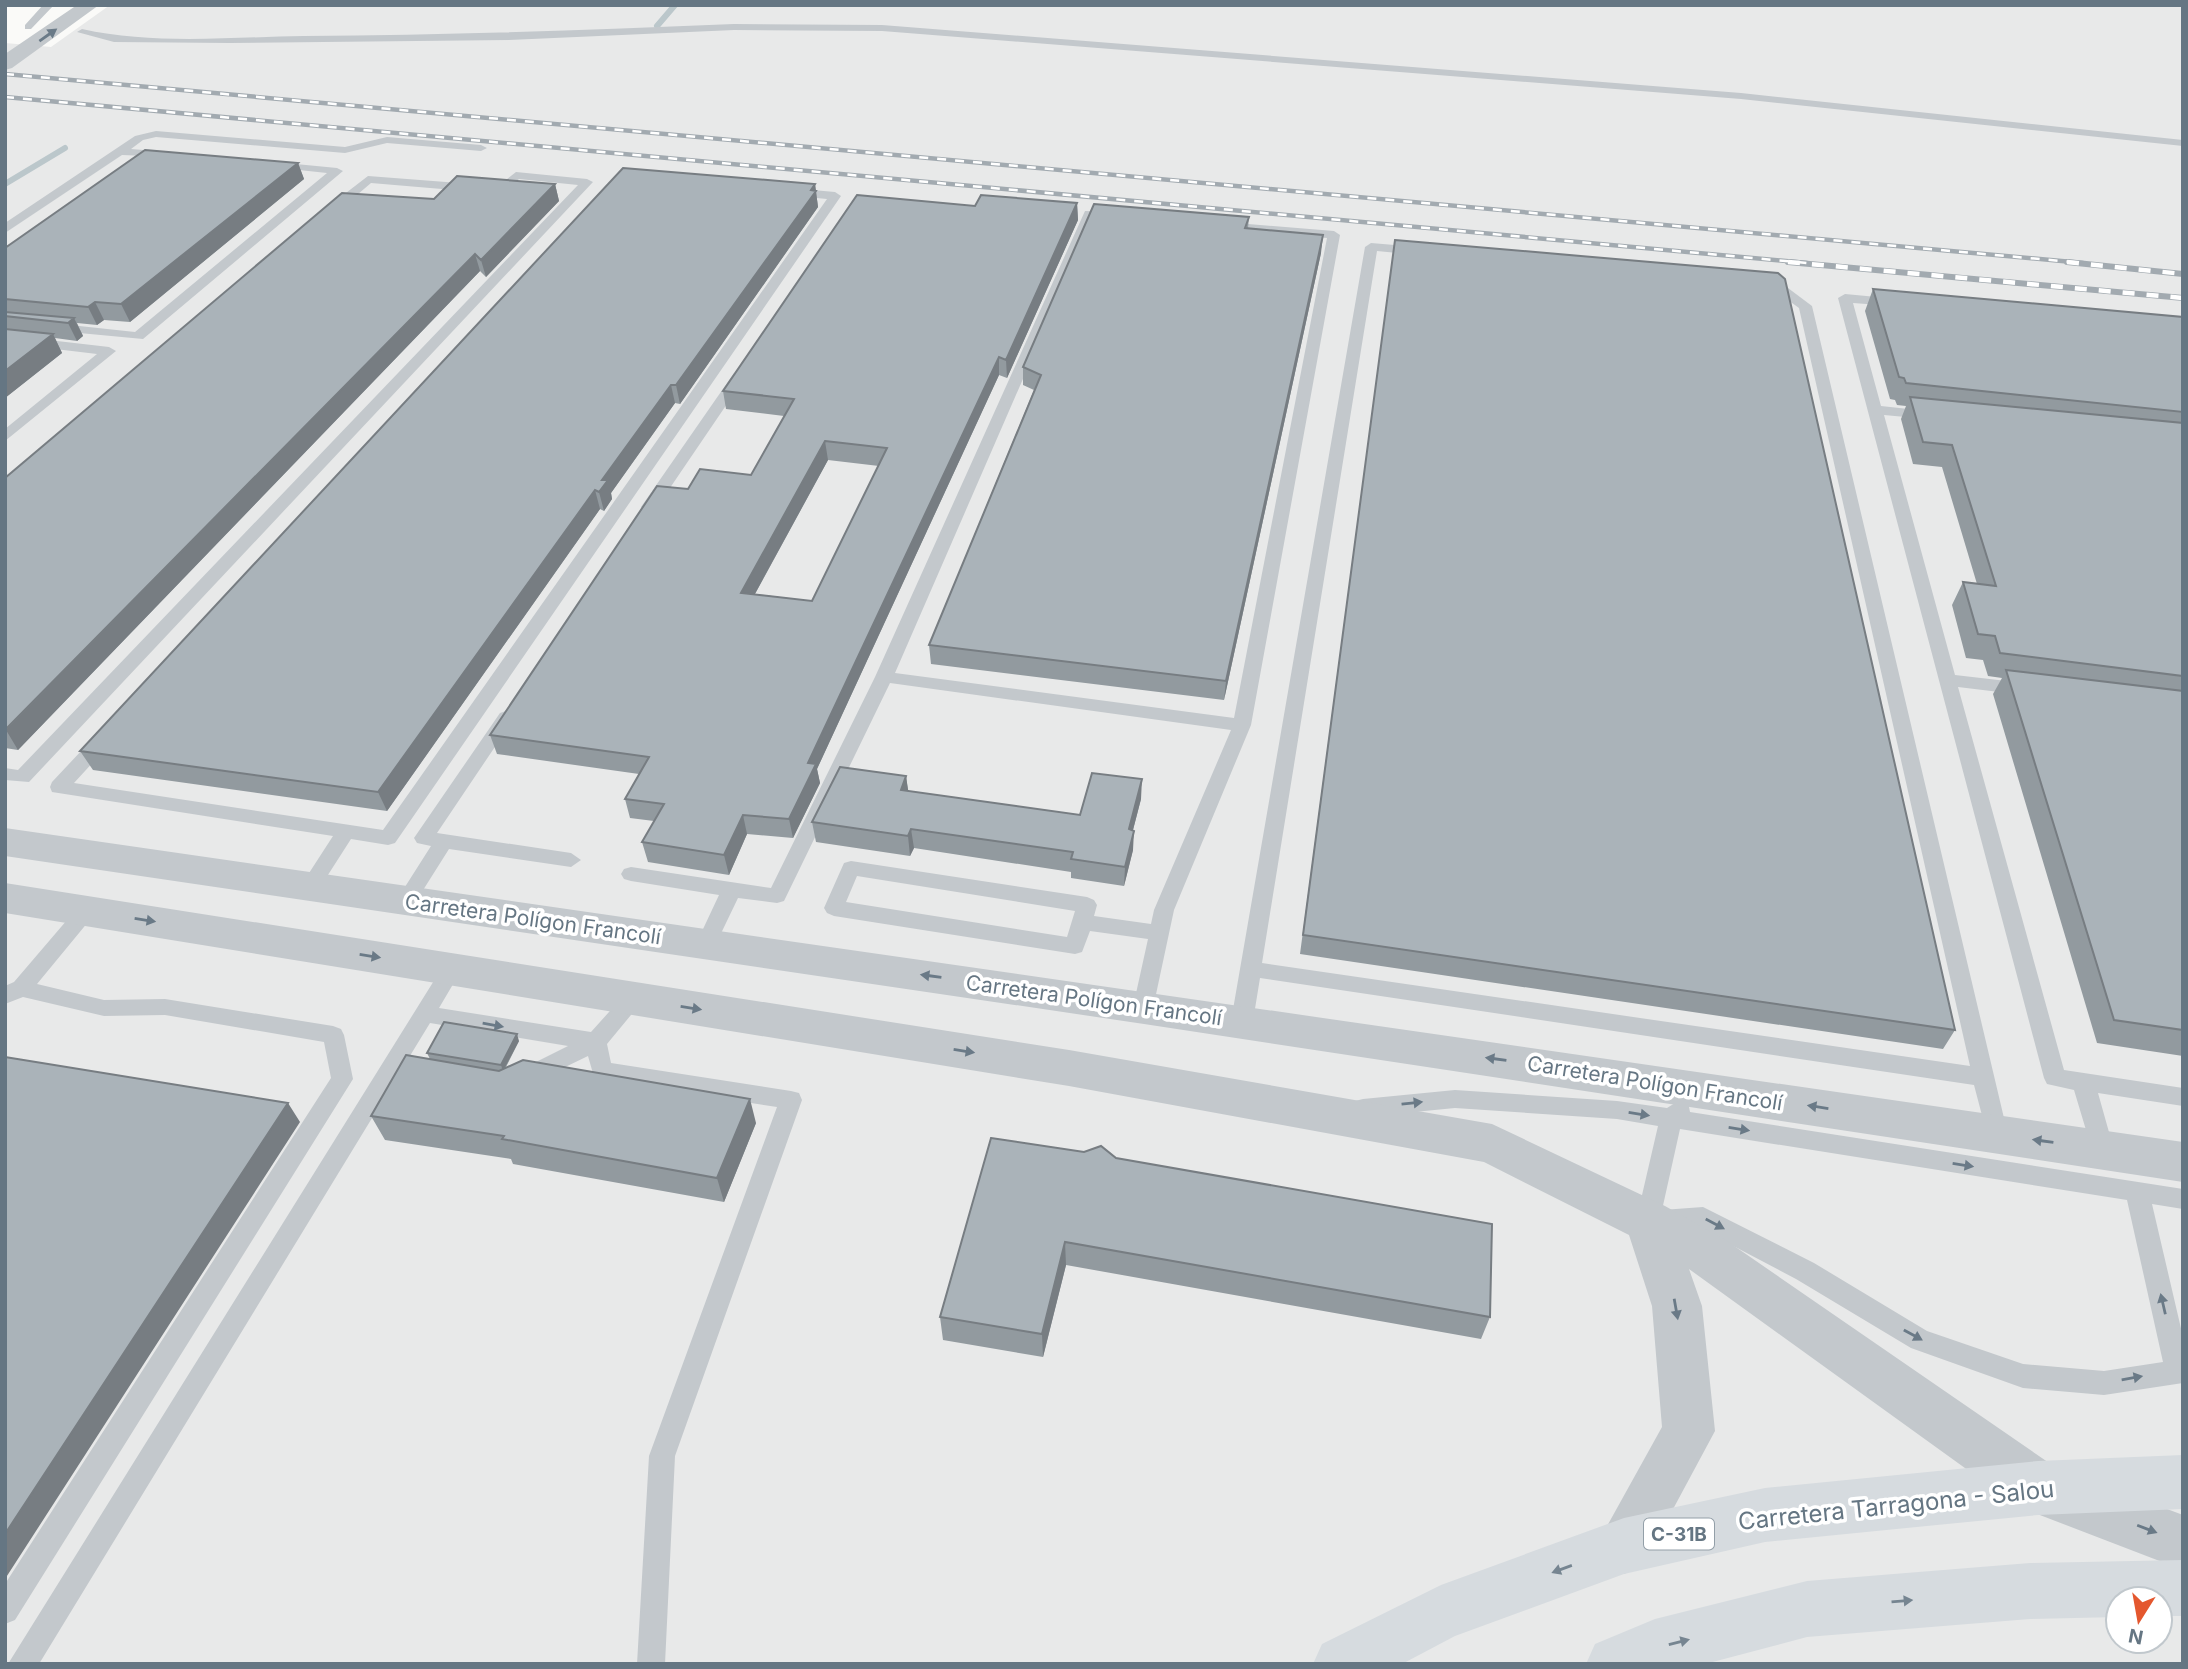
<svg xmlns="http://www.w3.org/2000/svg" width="2188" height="1669" font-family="Inter,sans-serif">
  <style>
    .built { fill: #e8e9e9; fill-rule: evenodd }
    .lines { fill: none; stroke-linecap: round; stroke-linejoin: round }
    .stream { stroke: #bbc7cb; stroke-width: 6 }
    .service { fill: #c3c8cc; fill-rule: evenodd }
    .minor { fill: #c3c8cc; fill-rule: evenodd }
    .primary { fill: #d6dbdf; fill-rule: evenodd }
    .rail-far1-casing { stroke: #a2aab0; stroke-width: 4.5 }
    .rail-casing { stroke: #a2aab0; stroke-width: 6 }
    .rail-far1 { stroke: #fff; stroke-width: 2.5; stroke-dasharray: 9; stroke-linecap: butt }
    .rail { stroke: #fff; stroke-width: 4.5; stroke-dasharray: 12; stroke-linecap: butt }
    .wall { fill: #929a9f; fill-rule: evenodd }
    .shaded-wall { fill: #777d82 }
    .building { fill: #aab3b9; stroke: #777d82; stroke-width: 2; fill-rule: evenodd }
    .oneway { fill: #6a7a87 }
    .oneway2 { fill: #768591 }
    .labels { text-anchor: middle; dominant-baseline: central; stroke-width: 7; stroke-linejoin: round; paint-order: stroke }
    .shield { fill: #fff; stroke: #939fa8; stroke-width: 2 }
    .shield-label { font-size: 19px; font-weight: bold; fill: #657683 }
    .street-label { font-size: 21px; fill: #657683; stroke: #fff }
    .near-street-label { font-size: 24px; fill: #657683; stroke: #fff }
  </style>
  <rect width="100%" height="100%" fill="#fafaf8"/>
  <path class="built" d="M110,5H2183V1664H5V43L51,47ZM2118,1599H2160V1641H2118Z"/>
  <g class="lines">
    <path class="stream" d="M657,26L675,5
      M5,184L65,148"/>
    <path class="service" d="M43,5H54L31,29H25V25Z
      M734,24L882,25L1741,93L2183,140V146L1741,99L882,31L734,30L509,40L230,43L114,42L77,32L82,29C153,45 231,37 304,36C448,35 591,30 734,24Z
      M156,131L345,147L387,137L481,145L487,148L481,151L387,143L345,153L156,137L143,140L131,149L168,152L174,155L172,157L122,155L5,233V223L135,136Z
      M275,162L337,168L343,171L143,339L5,326V318L135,332L327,173L271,167L269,165Z
      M516,172L587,179L593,182L29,782L5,780V768L18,770L578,185L519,179L501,194L371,183L337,212H329V206L368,176L498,186Z
      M624,173L835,192L841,196L395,843L388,845L351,839L317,892H303L300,887L333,836L52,792L50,787L52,782ZM627,180L827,199L383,830L74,783Z
      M1085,211L1114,212L1120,216L1114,220L1093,218L895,673L1234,718L1327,238L1224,230L1218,226L1224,222L1334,231L1340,235L1251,725L1174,910L1152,1013L1144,1015L1136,1013L1133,1007L1148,939L1090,931L1082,952L1075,954L834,916L827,913L824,908L844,863L851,861L1087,897L1094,900L1097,905L1094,916L1151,924L1154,910L1231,730L890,683L784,901L777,903L738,898L713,950H699L696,944L719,895L631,881L624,879L621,874L624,869L631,867L771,888L875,677ZM857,876L1075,911L1067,937L846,902Z
      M1371,243L1418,247L1424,251L1418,255L1377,251L1262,963L1970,1066L1799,308L1763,282L1769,278L1776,279L1812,306L2008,1135L2005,1142L1997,1145L1989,1142L1974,1085L1260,978L1253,1021L1250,1027L1242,1030L1234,1027L1231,1021L1365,247Z
      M1845,294L1898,299V305L1893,306L1853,303L1881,406L1927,411L1934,415L1927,419L1884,415L1955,675L2024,683L2033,689L2024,695L1958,687L2064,1070L2183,1088V1106L2098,1093L2114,1150L2111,1157L2103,1160L2095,1157L2092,1150L2074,1090L2047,1084L2044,1078L1838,298Z
      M5,335L109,347L116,351L5,441V429L97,354L5,343Z
      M739,372L746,376L657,507L649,512L644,510L641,507L734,373Z
      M506,711L515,717L437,833L571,853L581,860L571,867L449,849L413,906H399L396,901L431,846L417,843L414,838L500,713Z
      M86,903L93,906L96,911L93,916L37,984L104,1000L165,999L333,1026L341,1029L344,1035L353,1079L15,1620L5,1624V1584L331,1078L324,1042L165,1015L104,1016L23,997L5,1004V986L14,982L79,906Z
      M452,961L459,963L462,969L439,1008L591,1032L627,992L634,990L641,992L645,998L607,1044L611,1063L791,1091L799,1093L802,1100L675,1456L665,1664H637L649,1456L777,1107L602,1080L594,1077L588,1056L528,1085L520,1082L517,1076L520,1070L568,1046L430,1023L39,1664H8L445,963Z
      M1455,1090L1617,1101L1667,1108L1680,1100L1688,1102L1690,1112L2183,1189V1209L2152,1204L2183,1337V1383L2104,1395L2023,1388L1911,1348L1796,1279L1701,1229L1648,1232L1640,1228L1636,1221L1658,1126L1617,1119L1455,1108L1363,1117L1355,1115L1352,1108L1355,1101L1363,1099ZM1680,1129L2127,1200L2163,1362L2104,1371L2023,1364L1927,1331L1814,1263L1711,1211L1703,1207L1662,1210Z"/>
    <path class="minor" d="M77,5H99L12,68L5,70V54Z
      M5,828L2183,1142V1182L1144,1024L5,856Z
      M5,883L1069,1050L1492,1124L1665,1206L1727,1241L2055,1467L2183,1515V1570L2019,1507L1689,1269L1702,1306L1715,1431L1643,1565L1624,1574L1605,1565L1596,1546L1662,1427L1652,1306L1629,1235L1484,1162L1069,1086L5,913Z"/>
    <path class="primary" d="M2183,1455V1509L2038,1515L1765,1542L1624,1574L1455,1636L1402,1664H1313L1322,1644L1441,1585L1624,1518L1765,1488L2038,1461Z
      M2183,1560V1616H2160V1599H2118V1617L2030,1619L1807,1637L1705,1664H1586L1595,1644L1655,1619L1807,1581L2030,1563Z"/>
    <g class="rail-far1-casing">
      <path id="rail-far1" d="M5,74L2083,263
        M5,97L1807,263"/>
    </g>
    <g class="rail-casing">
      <path id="rail" d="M1788,262L2183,298
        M2067,262L2183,274"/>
    </g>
    <use href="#rail-far1" class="rail-far1"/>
    <use href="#rail" class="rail"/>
  </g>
  <path class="wall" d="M298,163L304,179L130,322L104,320L97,325L77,323L83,336L77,341L55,338L62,353L5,398V248Z
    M555,184L559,201L486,277L480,271L18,750L5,748V478L434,199Z
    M815,184L818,207L680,404L675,403L611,493L612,499L604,511L600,509L387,811L93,770L80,751Z
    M1077,203L1078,220L1007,378L999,375L817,769L820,783L793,838L747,834L729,875L648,862L642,842L654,821L630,818L625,799L639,774L497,754L490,735L688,489L751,475L784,416L726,409L723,391L975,206ZM828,460L879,466L812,601L755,594Z
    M1249,217L1248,228L1321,253L1224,700L931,664L929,645L1034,390L1023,385V367Z
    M1395,240L1955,1030L1943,1049L1300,954Z
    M1873,289L2183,317V1056L2097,1043L1993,694L2002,678L1988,676L1983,660L1966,658L1952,605L1963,582L1977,584L1942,467L1913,464L1901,419L1906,406L1897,405L1895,400L1890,399L1865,311Z
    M906,776L908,791L1080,815L1141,799L1133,830V850L1124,886L1071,878V872L914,848L910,856L816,842L812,822Z
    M519,1041L505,1069L756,1123L724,1202L513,1164L511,1159L385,1140L371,1116L430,1059L427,1053Z
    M1116,1158L1490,1317L1481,1339L1066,1265L1043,1357L943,1340L940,1317Z"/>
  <path class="shaded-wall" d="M298,163L304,179L130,322L121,304Z
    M555,184L559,201L486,277L481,260Z
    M815,184L818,207L680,404L676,385Z
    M1077,203L1078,220L1007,378L1006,360Z
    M1323,235L1321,253L1224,700L1226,681Z
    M475,254L480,271L18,750L6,730Z
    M95,302L104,320L97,325L88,307Z
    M74,318L83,336L77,341L68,323Z
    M53,334L62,353L5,398V371Z
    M999,357V375L817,769L820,783L793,838L789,819L808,763Z
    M671,385L675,403L611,493L612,499L604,511L599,492L602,480Z
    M825,441L828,460L745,612L741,593Z
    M595,490L600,509L387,811L378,792Z
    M906,776L909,796L901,790Z
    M1142,779L1141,799L1128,849L1129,829Z
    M743,815L747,834L729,875L724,855Z
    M911,829L914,848L910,856L908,836Z
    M1134,831L1133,850L1124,886L1125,867Z
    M517,1034L519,1041L503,1071L501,1065Z
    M750,1099L756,1123L724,1202L717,1178Z
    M288,1103L300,1122L5,1579V1534Z
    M1065,1242L1066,1265L1043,1357L1042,1334Z"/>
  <path class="building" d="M145,150L298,163L121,304L95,302L88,307L5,299V248Z
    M623,168L815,184L811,190L816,191L676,385H671L602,480H608L599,492L595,490L378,792L80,751Z
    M457,176L555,184L481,260L475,254L5,730V478L342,193L434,199Z
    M857,195L975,206L981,195L1077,203L1006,360L999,357L808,763L816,764L789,819L743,815L724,855L642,842L664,804L625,799L649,757L490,735L657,486L688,489L700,469L751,475L794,399L723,391ZM825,441L887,448L812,601L741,593Z
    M1094,204L1249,217L1245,228L1323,235L1226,681L929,645L1041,375L1023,367Z
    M1395,240L1778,273L1785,279L1955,1030L1303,935Z
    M1873,289L2183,317V412L1906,383L1904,378L1899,377Z
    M5,312L74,318L68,323L5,316Z
    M5,329L53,334L5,371Z
    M1910,397L2183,423V676L2000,653L1995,636L1978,634L1963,582L1996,586L1952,445L1923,442Z
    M2006,670L2183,691V1030L2114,1020Z
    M840,767L906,776L901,790L1080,815L1092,773L1142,779L1129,829L1134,831L1125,867L1071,859L1073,852L911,829L908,836L812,822Z
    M444,1022L517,1034L501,1065L427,1053Z
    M406,1055L499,1071L523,1060L750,1099L717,1178L502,1139L504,1136L371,1116Z
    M5,1057L288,1103L5,1534Z
    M991,1138L1084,1152L1101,1146L1116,1158L1492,1224L1490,1317L1065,1242L1042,1334L940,1317Z"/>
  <defs><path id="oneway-solid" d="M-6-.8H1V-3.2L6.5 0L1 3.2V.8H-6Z" transform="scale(1.75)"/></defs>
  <g class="oneway">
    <use href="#oneway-solid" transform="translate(48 35) rotate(-35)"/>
    <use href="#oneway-solid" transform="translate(145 920) rotate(9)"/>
    <use href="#oneway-solid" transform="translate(370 956) rotate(9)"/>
    <use href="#oneway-solid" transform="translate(931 976) rotate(-172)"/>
    <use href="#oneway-solid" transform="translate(691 1008) rotate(9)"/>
    <use href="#oneway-solid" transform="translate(493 1025) rotate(10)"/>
    <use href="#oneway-solid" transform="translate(964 1051) rotate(9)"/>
    <use href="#oneway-solid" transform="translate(1496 1059) rotate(-172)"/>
    <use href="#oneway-solid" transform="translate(1412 1103) rotate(-6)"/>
    <use href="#oneway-solid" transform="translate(1818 1107) rotate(-171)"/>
    <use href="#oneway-solid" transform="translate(1639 1114) rotate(9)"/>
    <use href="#oneway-solid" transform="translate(1739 1129) rotate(9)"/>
    <use href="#oneway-solid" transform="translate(2043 1141) rotate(-172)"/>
    <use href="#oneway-solid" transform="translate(1963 1165) rotate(9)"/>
    <use href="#oneway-solid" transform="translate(1715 1224) rotate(28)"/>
    <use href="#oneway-solid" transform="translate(2163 1304) rotate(-103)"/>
    <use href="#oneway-solid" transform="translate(1676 1309) rotate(80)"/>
    <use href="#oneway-solid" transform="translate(1913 1335) rotate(29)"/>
    <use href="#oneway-solid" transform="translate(2132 1378) rotate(-10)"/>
    <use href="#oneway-solid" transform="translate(2147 1529) rotate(21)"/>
  </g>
  <g class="oneway2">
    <use href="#oneway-solid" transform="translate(1562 1569) rotate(160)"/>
    <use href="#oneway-solid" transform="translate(1902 1601) rotate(-5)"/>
    <use href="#oneway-solid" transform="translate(1679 1642) rotate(-14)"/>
  </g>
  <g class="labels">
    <rect class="shield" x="1644" y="1518.5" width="70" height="31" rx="5"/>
    <g class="shield-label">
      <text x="1679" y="1534">C-31B</text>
    </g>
    <g class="street-label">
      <text transform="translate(533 919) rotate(8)">Carretera Polígon Francolí</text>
      <text transform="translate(1094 1000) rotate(8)">Carretera Polígon Francolí</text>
      <text transform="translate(1655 1083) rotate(9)">Carretera Polígon Francolí</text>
    </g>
    <g class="near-street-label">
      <text transform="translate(1896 1505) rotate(-6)">Carretera Tarragona - Salou</text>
    </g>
  </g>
  <rect width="2188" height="1669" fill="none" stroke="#657683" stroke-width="14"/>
  <g transform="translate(2139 1620) rotate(191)"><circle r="33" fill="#ffffff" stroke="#c1c8cd" stroke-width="2"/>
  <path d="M0-5L12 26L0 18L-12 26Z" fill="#e4572e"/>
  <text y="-10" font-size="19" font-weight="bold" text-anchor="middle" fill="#657683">N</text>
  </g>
</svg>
